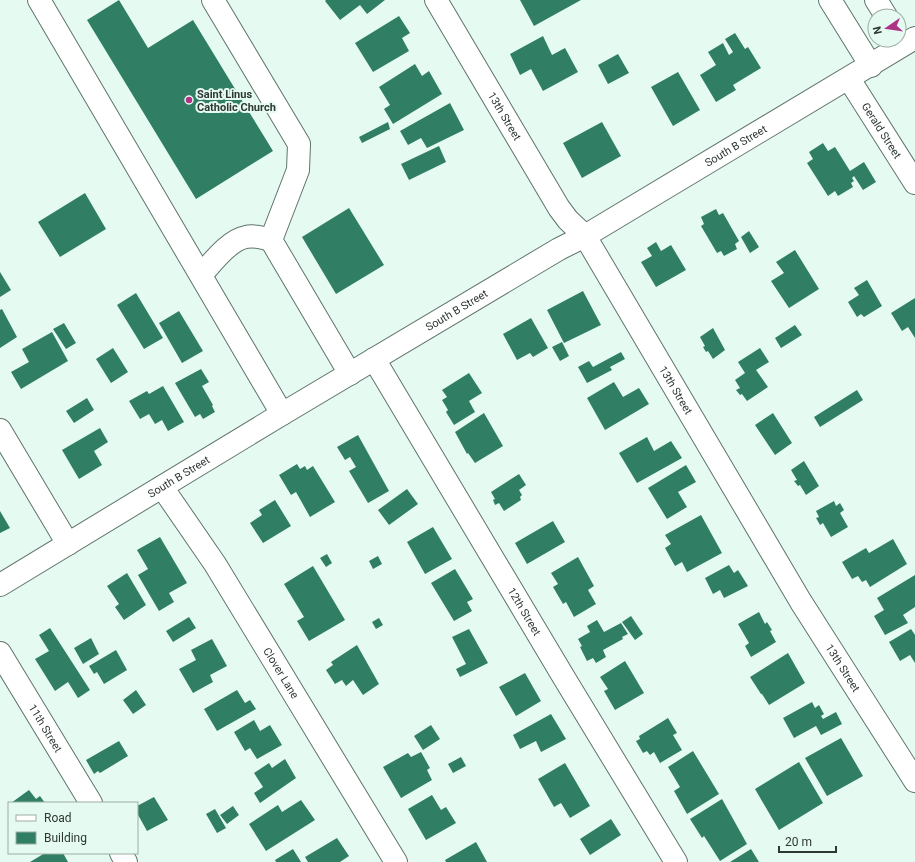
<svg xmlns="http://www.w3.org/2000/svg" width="915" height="862" font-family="Roboto,sans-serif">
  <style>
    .building { fill: #307f65 }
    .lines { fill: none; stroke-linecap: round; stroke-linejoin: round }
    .minor-casing { stroke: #60746c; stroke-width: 24 }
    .minor { stroke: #fff; stroke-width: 22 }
    .poi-dot { fill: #af3385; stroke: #e5fbf1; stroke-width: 1.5 }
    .labels { text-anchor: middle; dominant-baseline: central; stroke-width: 4; stroke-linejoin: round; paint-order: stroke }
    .poi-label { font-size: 11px; font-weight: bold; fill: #2e3733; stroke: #e5fbf1; text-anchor: start }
    .street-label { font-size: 11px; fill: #2e3733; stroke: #e5fbf1 }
  </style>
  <rect width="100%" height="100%" fill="#e5fbf1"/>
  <path class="building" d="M119,0L148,48L193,20L273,151L196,199L87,20Z
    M326,0H385L367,14L360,5L340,20L325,1Z
    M520,0H581L534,26Z
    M399,16L410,33L402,38L409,51L373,72L355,43Z
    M735,33L745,49L748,47L761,68L733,85L736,90L716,102L700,75L716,65L708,52L723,43L729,55L733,52L725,39Z
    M543,36L552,55L565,48L578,72L543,91L531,69L520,75L510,54Z
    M618,54L629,73L608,84L598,65Z
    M415,64L422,76L429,71L442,94L393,124L384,109L390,105L379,87Z
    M678,72L700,110L673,126L651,87Z
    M450,103L464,130L427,148L421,138L408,145L400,131Z
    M388,122L390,129L362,143L359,137Z
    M602,122L621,156L582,178L563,143Z
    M823,143L828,151L835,147L850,171L864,162L876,182L863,190L854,176L852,178L854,181L851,183L853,187L838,196L835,191L828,196L807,163L813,159L809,152Z
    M439,146L446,162L409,180L401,164Z
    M85,193L106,229L60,257L38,222Z
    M349,208L384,265L336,294L302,237Z
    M716,209L719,215L723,213L739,241L735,244L737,249L724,256L721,251L717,253L701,226L704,224L701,217Z
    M749,231L759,247L750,253L741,237Z
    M656,242L661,251L671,245L686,270L656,287L641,262L652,256L647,248Z
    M795,250L819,289L789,308L771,281L784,273L776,262Z
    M0,272L11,290L0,297Z
    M867,280L882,306L864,317L861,314L857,317L848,302L859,295L854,288Z
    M583,291L601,325L564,343L547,310Z
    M136,293L163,338L144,349L117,305Z
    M915,298V338L908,327L902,331L891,313Z
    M2,309L17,337L0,348V310Z
    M179,311L203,351L182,363L159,323Z
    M531,318L548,348L533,357L530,353L517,360L503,334Z
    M64,323L76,343L66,349L53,329Z
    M795,325L802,335L781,348L775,338Z
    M713,328L725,350L713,359L708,351L706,352L703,347L705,346L700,337Z
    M52,332L68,361L21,389L11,372L29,362L22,349Z
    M562,342L569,356L560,361L552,347Z
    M113,348L128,372L111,383L96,359Z
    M760,348L769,362L756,370L768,387L747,401L742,394L740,395L736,390L740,388L735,380L745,373L738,362Z
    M621,352L625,359L610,367L612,370L587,383L578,367L589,361L593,367Z
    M201,369L209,382L202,386L213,405L212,406L215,412L203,419L200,414L195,417L175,383Z
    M469,373L482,393L469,401L475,412L454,425L446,412L448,410L442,400L447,397L442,390Z
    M614,382L623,397L639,388L649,404L605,430L587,398Z
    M163,386L184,422L168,431L162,420L155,424L149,414L140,419L129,401L147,391L149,394Z
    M857,390L863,400L820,427L814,417Z
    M87,398L94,410L74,423L66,411Z
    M484,413L503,446L475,463L468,453L467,454L455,432Z
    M773,413L792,443L775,455L755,425Z
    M100,428L108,442L94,451L102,465L79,479L62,450Z
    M358,435L389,491L368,503L349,471L356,467L350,457L345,460L337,447Z
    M647,437L654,451L671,441L682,458L637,483L619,453Z
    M804,461L819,486L806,495L800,485L798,486L794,481L797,480L791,470Z
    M297,464L300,469L305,466L307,470L313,466L335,502L310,517L296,492L291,495L279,475Z
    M686,465L696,482L678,492L687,507L667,519L648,488Z
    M519,474L526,485L519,490L522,495L520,497L521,500L504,511L499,503L495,505L493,500L495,499L491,492Z
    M407,489L418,504L389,525L378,510Z
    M275,500L291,526L263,543L250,523L262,515L259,510Z
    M834,501L836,506L840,503L844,510L840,513L848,527L831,537L823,523L820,525L816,518L819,517L816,511Z
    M0,511L10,528L0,533Z
    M701,515L722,553L687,572L682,562L675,566L665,548L671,544L665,535Z
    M553,521L565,542L527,564L515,543Z
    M433,527L452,559L425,574L407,542Z
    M160,537L187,583L169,593L174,602L159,611L138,575L148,569L137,550Z
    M893,539L907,564L870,587L866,580L862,582L858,576L852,579L842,562L866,548L869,553Z
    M327,554L332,563L326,567L320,558Z
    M378,556L382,564L373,569L369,561Z
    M578,557L594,586L588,590L596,604L574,617L566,602L563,604L553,587L558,584L551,573Z
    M729,565L734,573L738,570L748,586L724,598L720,590L713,594L705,578Z
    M313,566L345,620L309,641L297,621L304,617L284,584Z
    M455,569L473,599L467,602L472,611L454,621L431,583Z
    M127,573L146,605L124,620L115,607L119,604L107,586Z
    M915,575V607L903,615L908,623L885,635L874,616L884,610L877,598Z
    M759,612L765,624L767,622L772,630L770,631L776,642L751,657L745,646L749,643L738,624Z
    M631,616L643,634L635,640L622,622Z
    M189,617L196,628L173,642L166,631Z
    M379,618L383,625L376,629L372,622Z
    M597,620L604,632L621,623L628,634L622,637L623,639L603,650L606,657L596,663L593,658L587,661L580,647L582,646L578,639L590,632L587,626Z
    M50,628L90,690L78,698L68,682L55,691L35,659L49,651L39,635Z
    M469,629L488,663L460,677L456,669L466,664L452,637Z
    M911,629L915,635V663L910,655L900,661L889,642Z
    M91,638L99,654L83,664L74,648Z
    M212,639L227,666L210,675L213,682L193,693L179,669L196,660L191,650Z
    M357,645L379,684L363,695L353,680L346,686L342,680L335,684L326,670L333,665L331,662Z
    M116,650L127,670L104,684L97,672L94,674L89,666Z
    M788,653L805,683L769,705L762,694H761L750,677Z
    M625,661L644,693L615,710L604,691L608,689L600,677Z
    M525,673L541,701L516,716L499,687Z
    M136,690L146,705L133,714L123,700Z
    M237,690L245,703L250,700L256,709L217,731L204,709Z
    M812,702L815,708L819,705L824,714L821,716L823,719L836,712L842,724L821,735L816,726L794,738L783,718Z
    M551,714L566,739L541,752L536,741L520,749L513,735Z
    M668,718L677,733L673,735L682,750L660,763L654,752L650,755L647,751L643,753L636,741L640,739L639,736Z
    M254,720L260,731L270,725L282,745L257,759L250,748L245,751L234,732Z
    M431,725L440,739L423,750L414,736Z
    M841,738L863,776L827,796L805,758Z
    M119,741L128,756L100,773L98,771L94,774L86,760Z
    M693,751L719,794L687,814L674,791L680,787L668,767Z
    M421,752L430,768L427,770L432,780L401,798L383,767L408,753L411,757Z
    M461,757L466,766L453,773L448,764Z
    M285,759L296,778L260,803L254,793L263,787L254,773L269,763L272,768Z
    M799,762L823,803L779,830L755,789Z
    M565,763L590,806L570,818L561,803L554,807L538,779Z
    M29,790L36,799L40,796L45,803H11Z
    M432,795L441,810L446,807L456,823L426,840L408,809Z
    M154,797L168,820L147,831L137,813V806Z
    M722,799L747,844L720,861L704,836L702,838L690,819Z
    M301,800L315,820L266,851L249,824L278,805L282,812Z
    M233,806L239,815L227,824L220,815Z
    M215,809L226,828L217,833L206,814Z
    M611,819L621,835L590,855L580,839Z
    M337,838L349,856L340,862H308L305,857Z
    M476,842L487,862H446L445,860Z
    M293,849L301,862H276L275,860Z
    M751,849L759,862H730Z
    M45,853H63L68,862H30Z"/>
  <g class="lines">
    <g class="minor-casing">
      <g id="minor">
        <path d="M39,0L282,414"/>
        <path d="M213,0L299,144L298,170L271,240"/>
        <path id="s1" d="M436,0L559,208L568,220L585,236L801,602L915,781"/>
        <path d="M830,0L871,66"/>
        <path d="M876,0L886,16"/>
        <path id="s2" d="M849,79L915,183"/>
        <path d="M201,275C212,263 229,240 246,237C254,235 263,238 271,240L350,374"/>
        <path id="s3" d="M374,359L563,676L676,862"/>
        <path d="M0,430L68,544"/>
        <path id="s4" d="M162,487L215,564L396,862"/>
        <path id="s5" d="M0,585L282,414L559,249L585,236L915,38"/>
        <path id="s6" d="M0,653L91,803"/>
        <path d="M121,853L126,862"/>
      </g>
    </g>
    <use href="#minor" class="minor"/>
  </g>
  <circle class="poi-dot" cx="189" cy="100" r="4"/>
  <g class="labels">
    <g class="poi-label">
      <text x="197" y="94">Saint Linus<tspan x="197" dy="13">Catholic Church</tspan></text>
    </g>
    <g class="street-label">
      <text stroke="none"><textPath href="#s1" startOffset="135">13th Street</textPath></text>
      <text stroke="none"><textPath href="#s2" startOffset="61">Gerald Street</textPath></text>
      <text stroke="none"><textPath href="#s5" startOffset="857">South B Street</textPath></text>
      <text stroke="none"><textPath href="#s5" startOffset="533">South B Street</textPath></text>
      <text stroke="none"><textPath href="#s1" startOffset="459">13th Street</textPath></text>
      <text stroke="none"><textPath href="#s5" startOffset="209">South B Street</textPath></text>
      <text stroke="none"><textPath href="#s3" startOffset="294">12th Street</textPath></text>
      <text stroke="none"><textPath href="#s1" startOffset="783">13th Street</textPath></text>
      <text stroke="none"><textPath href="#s4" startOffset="221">Clover Lane</textPath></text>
      <text stroke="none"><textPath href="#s6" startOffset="88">11th Street</textPath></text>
    </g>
  </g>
  <rect x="8" y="802" width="130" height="52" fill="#e5fbf1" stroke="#9cada5"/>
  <rect x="16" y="815" width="20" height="6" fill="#ffffff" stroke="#9cada5"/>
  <text x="44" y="822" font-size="12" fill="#2e3733">Road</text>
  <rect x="16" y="832" width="20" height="12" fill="#307f65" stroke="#9cada5"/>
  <text x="44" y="842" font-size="12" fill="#2e3733">Building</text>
  <g transform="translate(887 28) rotate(257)"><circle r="19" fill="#e5fbf1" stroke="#9cada5"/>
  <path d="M0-3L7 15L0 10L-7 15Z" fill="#af3385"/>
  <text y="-6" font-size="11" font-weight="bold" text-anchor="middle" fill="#2e3733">N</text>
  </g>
  <path d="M779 846v6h57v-6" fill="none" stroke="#2e3733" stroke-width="2"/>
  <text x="785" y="846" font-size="12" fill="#2e3733" stroke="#e5fbf1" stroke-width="3" paint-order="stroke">20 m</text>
</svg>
